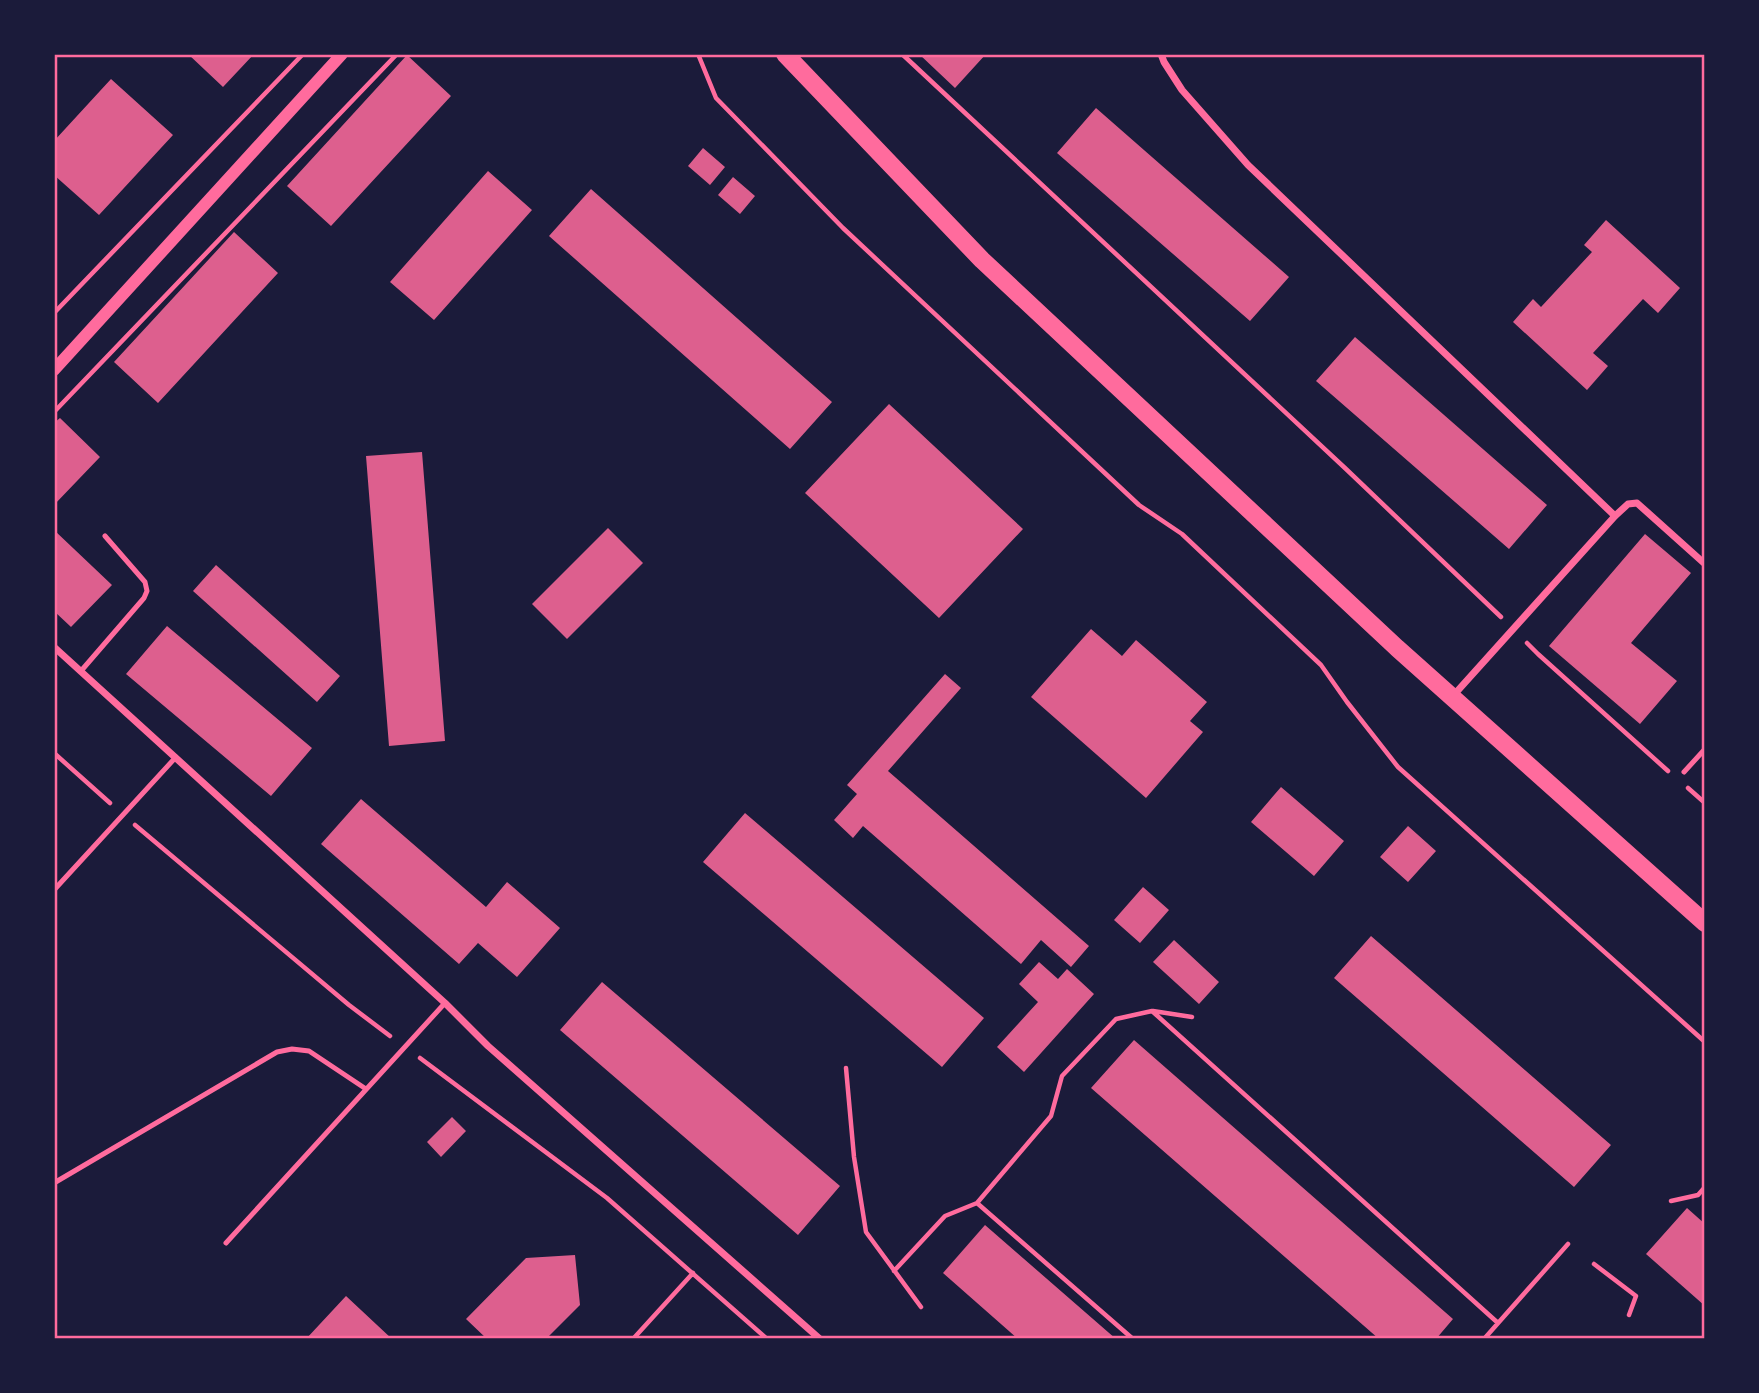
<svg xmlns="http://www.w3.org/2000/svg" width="1759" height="1393" font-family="'Roboto Condensed',sans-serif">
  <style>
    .building { fill: #dd5f8e }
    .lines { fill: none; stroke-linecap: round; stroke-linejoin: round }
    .path { stroke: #ff6b9d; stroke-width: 4.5 }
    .service { stroke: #ff6b9d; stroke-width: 5 }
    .minor { stroke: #ff6b9d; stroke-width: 7 }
    .tertiary { stroke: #ff6b9d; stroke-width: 12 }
    .primary { stroke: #ff6b9d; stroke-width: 18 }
    .neatline { fill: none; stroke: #ff6b9d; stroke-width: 2.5 }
  </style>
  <rect width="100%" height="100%" fill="#1b1b3a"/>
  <path class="building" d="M188,54H254L223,87Z
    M919,54H986L955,88Z
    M407,55L451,96L331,226L287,186Z
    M111,79L173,135L99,215L54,175V141Z
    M1096,108L1289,277L1250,321L1057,153Z
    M703,148L725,167L710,185L688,166Z
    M488,171L532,210L434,320L390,282Z
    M733,177L755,196L740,214L718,195Z
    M591,189L832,402L790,449L549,236Z
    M1606,220L1680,288L1658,313L1643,299L1593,353L1608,366L1587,390L1513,322L1533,299L1541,307L1592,252L1584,245Z
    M234,232L278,273L158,403L114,362Z
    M1355,337L1547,505L1509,549L1316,381Z
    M889,404L1023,529L939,618L805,493Z
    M60,418L100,457L54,505V423Z
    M422,452L445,741L389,746L366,456Z
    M608,528L643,563L567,639L532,604Z
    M54,530L112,585L71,627L54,611Z
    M1645,534L1691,573L1631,643L1677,681L1640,724L1549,646Z
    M216,565L340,676L317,702L193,591Z
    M167,626L312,748L271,796L126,674Z
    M1091,629L1122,656L1136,640L1207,702L1190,721L1203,732L1146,798L1031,697Z
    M945,674L961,688L888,771L1089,946L1071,967L1041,940L1021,964L863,826L853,838L834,820L857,794L847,785Z
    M1281,787L1344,841L1314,876L1251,822Z
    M361,799L486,907L507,882L560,928L517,977L478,943L459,964L321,844Z
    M745,813L984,1018L942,1067L703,862Z
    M1408,826L1436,851L1408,882L1380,857Z
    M1143,887L1169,910L1140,943L1114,920Z
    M1371,936L1611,1145L1574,1187L1334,978Z
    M1174,940L1219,982L1199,1004L1153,962Z
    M1039,962L1058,979L1067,969L1094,994L1024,1072L997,1047L1038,1002L1019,984Z
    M602,982L840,1186L798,1235L560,1030Z
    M1134,1040L1453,1319L1436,1339H1379L1091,1088Z
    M452,1117L466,1131L441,1157L427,1142Z
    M1687,1208L1705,1224V1306L1646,1254Z
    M985,1225L1116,1339H1018L943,1273Z
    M575,1255L580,1305L546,1339H487L466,1319L526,1258Z
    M346,1296L392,1339H306Z"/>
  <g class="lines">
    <path class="path" d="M698,54L716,98L843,228L1139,505L1182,534L1321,665L1347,702L1398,767L1705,1042
      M902,54L1346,469L1501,617
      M54,313L303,54
      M54,412L397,54
      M1527,643L1538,654L1668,771
      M54,753L110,803
      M1688,788L1705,803
      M135,825L349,1005L390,1036
      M1153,1011L1192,1017
      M420,1058L607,1198L767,1339
      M846,1068L854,1157L866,1232L921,1307
      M1671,1201L1698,1195L1705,1187
      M977,1203L1133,1339
      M1594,1264L1636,1296L1629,1315
      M894,1271L945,1216L977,1203L1051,1116L1062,1076L1116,1019L1152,1011L1498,1323
      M633,1339L693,1273
      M1484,1339L1568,1244"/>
    <path class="service" d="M81,671L144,598L147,591L145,582L105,536
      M1684,772L1705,749
      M54,890L176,757
      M54,1183L277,1052L292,1049L309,1051L366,1089
      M226,1243L445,1003"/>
    <path class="minor" d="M1161,54L1164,62L1182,90L1248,165L1615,516
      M54,647L445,1003L488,1046L820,1339
      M1452,697L1615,516L1628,504L1637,503L1705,564"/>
    <path class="tertiary" d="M54,370L342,54"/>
    <path class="primary" d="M785,54L982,260L1397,648L1705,923"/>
  </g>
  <rect width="1759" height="1393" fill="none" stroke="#1b1b3a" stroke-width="112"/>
  <rect x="56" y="56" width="1647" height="1281" class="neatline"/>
</svg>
